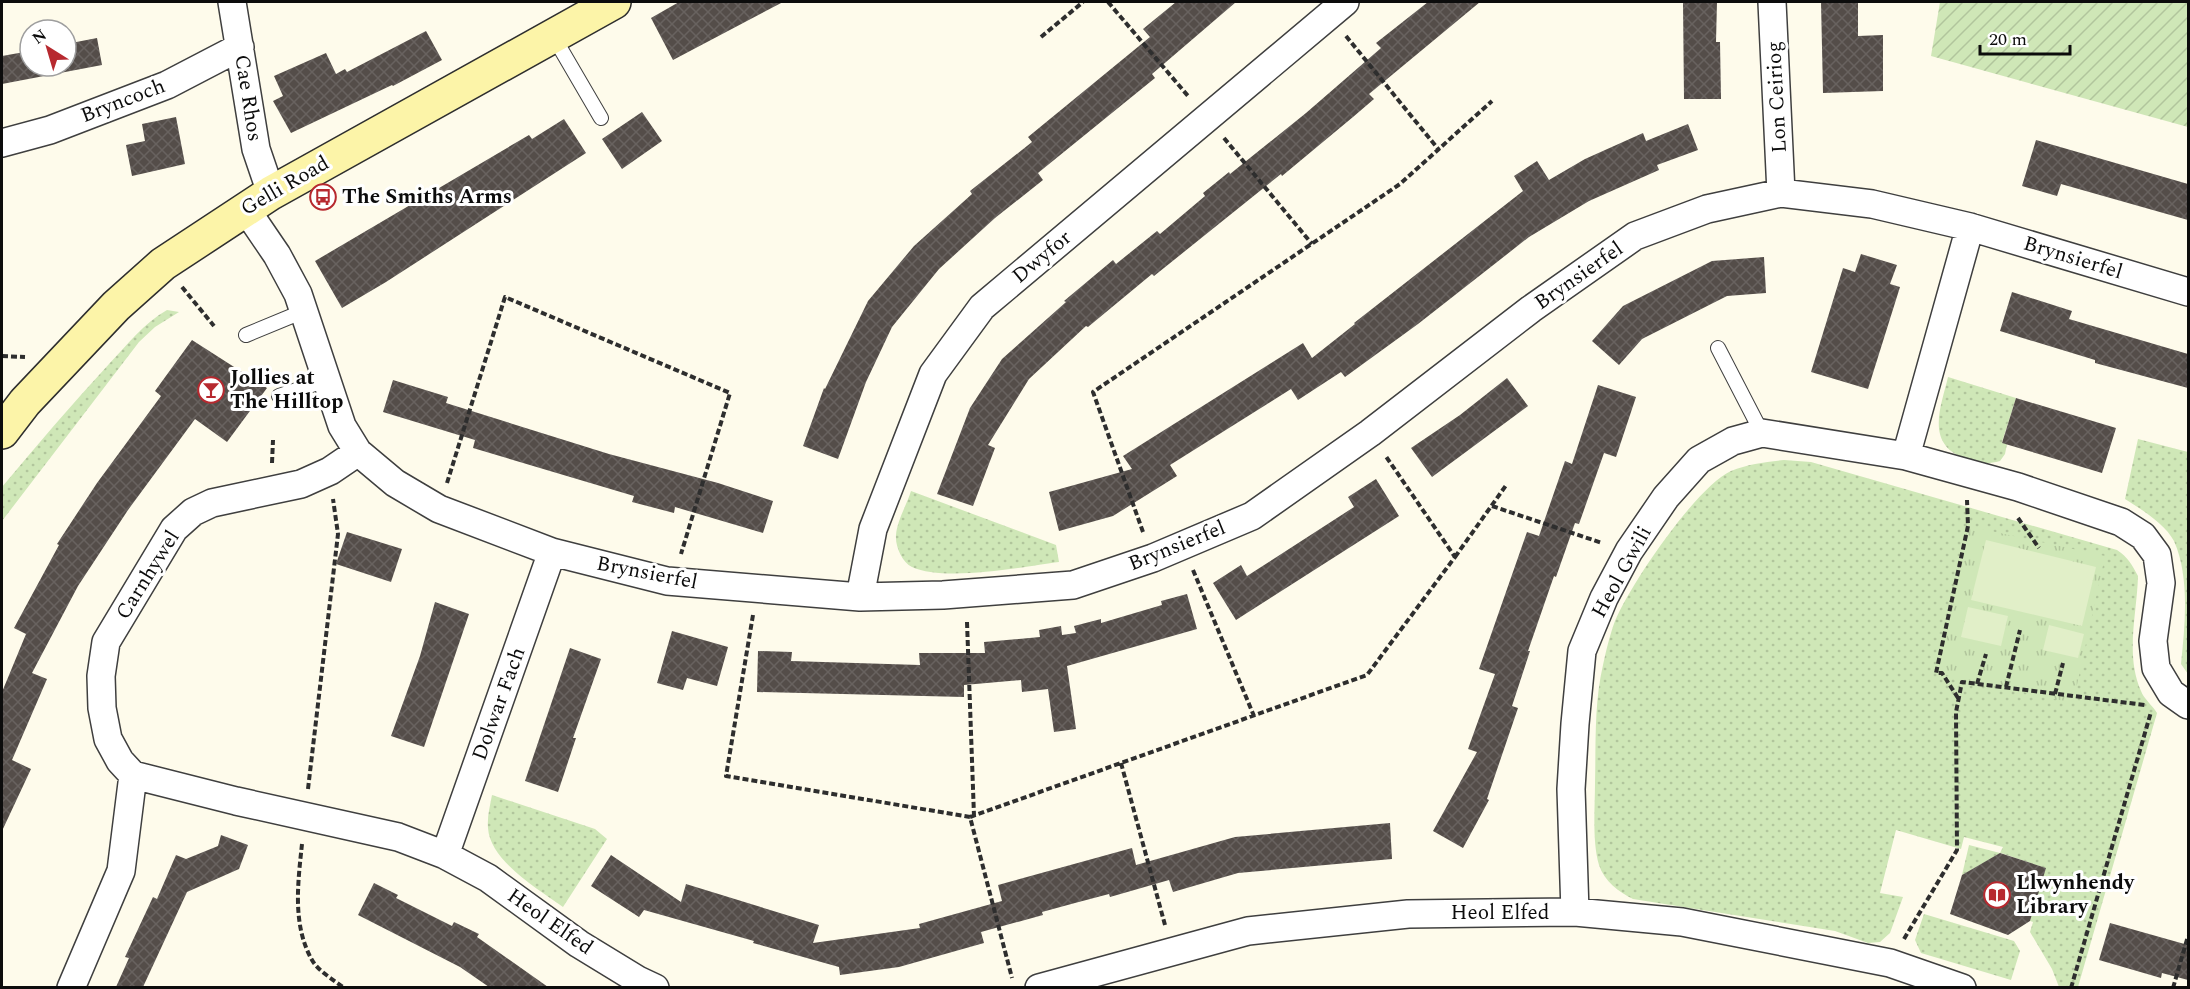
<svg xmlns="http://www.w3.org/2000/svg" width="2190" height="989" font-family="Spectral,serif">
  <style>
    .grass { fill: url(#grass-dots) }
    .park { fill: url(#park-tufts) }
    .garden { fill: url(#garden-furrows) }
    .pitch { fill: #e1efc8 }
    .building { fill: url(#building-cross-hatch) }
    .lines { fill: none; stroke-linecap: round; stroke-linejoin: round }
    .service-casing { stroke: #3f3f3f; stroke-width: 16 }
    .minor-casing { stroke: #3f3f3f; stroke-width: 30 }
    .secondary-casing { stroke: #2e2e2e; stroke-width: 36 }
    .path { stroke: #2e2e2e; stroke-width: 4; stroke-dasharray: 6 3; stroke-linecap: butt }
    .service { stroke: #fff; stroke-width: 14 }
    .minor { stroke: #fff; stroke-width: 27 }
    .secondary { stroke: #fcf4a8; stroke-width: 33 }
    .labels { text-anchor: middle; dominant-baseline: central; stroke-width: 6; stroke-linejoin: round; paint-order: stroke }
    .street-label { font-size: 21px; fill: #0c0c0c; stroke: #fff }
    .poi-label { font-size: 21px; font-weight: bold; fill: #0c0c0c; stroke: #fff; text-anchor: start }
  </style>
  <defs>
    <pattern id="grass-dots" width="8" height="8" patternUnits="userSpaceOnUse" patternTransform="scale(1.5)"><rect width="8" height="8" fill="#cfe7b7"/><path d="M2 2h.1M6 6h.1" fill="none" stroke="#b1c59c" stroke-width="1.8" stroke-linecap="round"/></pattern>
    <pattern id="park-tufts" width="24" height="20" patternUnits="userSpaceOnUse" patternTransform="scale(1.5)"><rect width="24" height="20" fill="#cfe7b7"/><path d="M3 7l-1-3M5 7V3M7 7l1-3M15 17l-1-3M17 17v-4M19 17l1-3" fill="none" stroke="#b1c59c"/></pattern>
    <pattern id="garden-furrows" width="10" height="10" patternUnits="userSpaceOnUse" patternTransform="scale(1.5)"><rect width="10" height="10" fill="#cfe7b7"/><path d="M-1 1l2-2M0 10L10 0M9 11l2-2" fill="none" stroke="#b1c59c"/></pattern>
    <pattern id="building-cross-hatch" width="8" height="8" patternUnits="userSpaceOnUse" patternTransform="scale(1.5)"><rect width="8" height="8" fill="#544d49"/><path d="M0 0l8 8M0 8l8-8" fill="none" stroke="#68625f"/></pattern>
  </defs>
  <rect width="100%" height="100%" fill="#fefbeb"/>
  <path class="grass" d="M167,310L179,312L155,327L139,342L2,521V487C37,445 72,404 109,364C127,345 144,323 167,310Z
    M1948,377L2016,398L2002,442L2007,444L2005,454L2000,461C1986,465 1977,463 1964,458C1925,443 1941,407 1948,377Z
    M2138,439L2188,452V674L2181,664C2185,625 2190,577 2174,541C2165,524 2141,509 2125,499Z
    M1784,460L1811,462L2117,550C2128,557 2132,565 2138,576C2137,614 2125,655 2141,691C2144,699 2152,705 2157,713L2078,987H2059L2052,969L2030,932L2033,922L2030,921L2045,868L2001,853L1962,875L1969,845L2000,853L2003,847L1964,837L1961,849L1896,830L1880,893L1903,897L1890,933L1880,942L1868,943L1835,931L1633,899C1619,892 1604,881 1599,865C1592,841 1595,808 1595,783C1596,743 1594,704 1603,665C1606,651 1610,634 1615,621C1630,585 1696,487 1731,471C1748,464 1766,462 1784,460Z
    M911,491L1056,545L1059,562C1022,567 945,582 912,567C902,562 895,546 896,535C897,521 907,504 911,491Z
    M492,795L595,829L607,839L563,907C538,889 490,861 488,828C487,817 490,806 492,795Z
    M1924,914L2014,941L2020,951L2011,980L1921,953L1915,940Z"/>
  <path class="park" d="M1968,526L2105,556L2073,703L1936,673Z"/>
  <path class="garden" d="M1940,2H2188V127L1931,56Z"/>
  <path class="pitch" d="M1986,540L2096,567L2082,626L1971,600Z
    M1968,607L2008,616L2001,646L1961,637Z
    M2049,625L2084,634L2078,658L2043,650Z"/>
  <path class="building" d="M679,2H783L673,60L651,18Z
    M1176,2H1236L1152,74L1155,78L1038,173L1043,180L995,218L939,269L892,327L866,382L838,459L803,446L824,388L825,389L868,301L914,246L972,194L970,191L1032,142L1028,137L1150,37L1143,29Z
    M1428,2H1480L1369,94L1374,99L1353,117L1282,176L1281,174L1154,276L1152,274L1088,327L1086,326L1029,379L988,445L995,448L973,506L937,494L970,408L1002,359L1066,302L1064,301L1113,260L1116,264L1157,231L1160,234L1205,196L1203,193L1229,172L1230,174L1306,113L1381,48L1376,43Z
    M1683,2H1717L1716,42H1720L1721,99H1684Z
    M1821,2H1858V36L1883,35V91L1823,93Z
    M426,31L442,60L393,86L392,85L291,133L273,101L283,96L274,76L326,53L336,74L345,69L347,72Z
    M97,38L102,65L2,84V56L30,51V66H66V44Z
    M642,112L662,141L622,169L602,139Z
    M176,117L185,164L132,176L126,145L145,141L142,124Z
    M564,119L586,153L386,282L342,308L315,261L529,135L532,139Z
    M1688,124L1698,150L1657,165L1659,170L1589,201L1529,237L1418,324L1345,377L1341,372L1298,400L1291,389L1170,465L1177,476L1113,516L1059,531L1049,492L1132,469L1123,456L1303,343L1312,358L1355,324L1354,323L1523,191L1514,176L1537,161L1549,180L1585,159L1643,133L1646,141Z
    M2036,140L2188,184V220L2061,184L2057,196L2022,186Z
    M1861,254L1897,265L1890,284L1900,287L1868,389L1811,372L1843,268L1855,272Z
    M1764,257L1766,293L1727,296L1642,339L1619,365L1592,341L1623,306L1712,261Z
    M2012,292L2072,311L2069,319L2188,354V388L2095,363V360L2000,331Z
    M192,340L267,388L227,442L195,419L128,510L78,586L32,673L47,679L12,760L31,769L2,831V692L26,634L14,628L59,545L57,544L97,483L161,396L155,391Z
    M1507,378L1528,406L1432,477L1411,448L1460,415Z
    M393,380L448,397L446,403L516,425L609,454L718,483L773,501L763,533L675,507L674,513L632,502L634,496L473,448L475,440L383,412Z
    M1598,385L1636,397L1616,457L1604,453L1579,524L1575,523L1556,577L1554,576L1528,651H1530L1512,706L1518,708L1487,799L1489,800L1463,848L1433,831L1477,752L1468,749L1495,674L1479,669L1527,532L1539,536L1565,461L1572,464Z
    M2016,398L2116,428L2102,473L2002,443Z
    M1376,479L1399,516L1236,620L1213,583L1241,565L1247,576L1354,507L1348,497Z
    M347,532L402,549L391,582L336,564Z
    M1187,594L1197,629L1067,666L1076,729L1054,732L1048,689L1022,692L1021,680L964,685V697L757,692L758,651L792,652L791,661L920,665L919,653H985L984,642L1040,637L1039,630L1061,626L1062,635L1076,633L1074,626L1101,619V623L1162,605L1161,601Z
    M435,602L469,614L424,747L391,736L420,656Z
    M672,631L728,647L717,686L687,678L683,690L657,683Z
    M570,648L601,659L573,738H576L558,792L525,781Z
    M1390,823L1392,859L1238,873L1173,892L1169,880L1110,897L1109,894L1075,903L1042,912L1043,915L981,932L984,943L899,967L840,975L839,967L753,943L754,941L644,910L639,917L591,886L611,855L681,902L686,884L819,925L813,943L920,928L919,924L1002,901L998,885L1132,848L1136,865L1235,837Z
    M221,835L248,845L239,869L187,892L143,987H116L129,958L125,957L153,897L157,899L176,855L186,859L218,846Z
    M2000,853L2046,868L2030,921L2008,935L1950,914L1962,875Z
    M374,883L398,895L396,898L452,926L454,922L479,934L477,937L548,987H489L460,967L358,915Z
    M2110,923L2188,945V980L2162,973L2161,978L2099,960Z"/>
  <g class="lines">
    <g class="service-casing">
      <path id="service" d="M552,34L601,118
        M246,335L304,311
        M1718,348L1762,433
        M279,396L326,380"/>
    </g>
    <g class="minor-casing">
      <path id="minor" d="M232,2L256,149L271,193
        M1772,2L1781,193
        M2,143L50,130L167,85L240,47
        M245,208L277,255L298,294L342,426L358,452L395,483L439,509L552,552L667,581L860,597L943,595L1073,585L1153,558L1252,516L1370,433L1531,309L1635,236L1707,209L1781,193L1872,204L1970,227L2188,292
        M358,452L330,471L301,484L212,503L193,512L174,529L106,642L101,676L102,708L108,739L120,761L133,775L236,801L398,837L445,855L488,878L579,944L638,980L655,988
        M1906,456L1970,227
        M860,597L873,529L933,374L982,307L1345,2
        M445,855L552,552
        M1575,912L1571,789L1575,724L1582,651L1604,598L1629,551L1666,497L1699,460L1733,441L1762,433L1906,456L2018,487L2121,522L2143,536L2157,555L2161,583L2153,641L2156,668L2171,693L2188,705
        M71,988L121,871L133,775
        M1039,988L1248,931L1408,914L1575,912L1682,922L1890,963L1962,988"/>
    </g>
    <g class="secondary-casing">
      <path id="secondary" d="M2,432L25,402L116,306L163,264L271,193L614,2"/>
    </g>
    <path class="path" d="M1108,2L1188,96
      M1346,36L1439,150
      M1041,37L1083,2
      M1224,138L1312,244
      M182,287L214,326
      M2,356L25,357
      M272,463L273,440
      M447,483L505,297L730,393L681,554
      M1492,506L1602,543
      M2018,518L2039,548
      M1143,532L1093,392L1400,184L1492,101
      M1455,557L1507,484
      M1193,570L1254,716
      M753,615L726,776L970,817L1012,978
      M967,622L974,816
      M1977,684L1986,654
      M2006,687L2020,630
      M2055,694L2063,663
      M1958,698L1942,673H1936L1968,526L1967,500
      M1121,763L1165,925
      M308,789L338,534L333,499
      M970,817L1367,675L1455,557L1385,455
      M302,844C298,882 292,925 312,960C318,971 334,980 344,988
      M1904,939L1957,850L1956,712L1962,682L2145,705
      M2071,988L2151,712
      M2173,988L2188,936"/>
    <use href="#service" class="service"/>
    <use href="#minor" class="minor"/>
    <use href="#secondary" class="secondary"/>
  </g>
  <defs>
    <g id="bus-ring" transform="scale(1.35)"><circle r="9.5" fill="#fff" stroke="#b7292f" stroke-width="1.5"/><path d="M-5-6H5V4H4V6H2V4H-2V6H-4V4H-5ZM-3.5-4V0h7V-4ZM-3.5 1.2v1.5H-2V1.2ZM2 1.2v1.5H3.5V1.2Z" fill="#b7292f"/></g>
    <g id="bar-ring" transform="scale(1.35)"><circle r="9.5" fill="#fff" stroke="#b7292f" stroke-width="1.5"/><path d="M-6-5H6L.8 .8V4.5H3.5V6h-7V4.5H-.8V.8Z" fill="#b7292f"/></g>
    <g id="library-ring" transform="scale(1.35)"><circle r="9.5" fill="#fff" stroke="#b7292f" stroke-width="1.5"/><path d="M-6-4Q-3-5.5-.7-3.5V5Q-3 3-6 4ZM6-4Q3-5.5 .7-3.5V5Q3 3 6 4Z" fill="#b7292f"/></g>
  </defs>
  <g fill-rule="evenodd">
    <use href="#bus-ring" x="323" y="197"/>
    <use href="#bar-ring" x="211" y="390"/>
    <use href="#library-ring" x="1997" y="895"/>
  </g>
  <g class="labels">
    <g class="street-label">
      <text transform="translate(1777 97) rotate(-93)">Lon Ceiriog</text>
      <text transform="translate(248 98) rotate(81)">Cae Rhos</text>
      <text transform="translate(123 101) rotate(-21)">Bryncoch</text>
      <text transform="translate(285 186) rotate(-30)">Gelli Road</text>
      <text transform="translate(1042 257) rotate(-40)">Dwyfor</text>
      <text transform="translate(2073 258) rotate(17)">Brynsierfel</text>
      <text transform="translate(1579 276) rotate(-35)">Brynsierfel</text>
      <text transform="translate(1177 546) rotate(-22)">Brynsierfel</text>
      <text transform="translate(1622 572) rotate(-61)">Heol Gwili</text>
      <text transform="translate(647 573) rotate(11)">Brynsierfel</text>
      <text transform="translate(148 575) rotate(-58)">Carnhywel</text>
      <text transform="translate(499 704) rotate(-70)">Dolwar Fach</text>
      <text x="1500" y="913">Heol Elfed</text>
      <text transform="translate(550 922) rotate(35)">Heol Elfed</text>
    </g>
    <g class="poi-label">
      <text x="342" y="197">The Smiths Arms</text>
      <text x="230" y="378">Jollies at<tspan x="230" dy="24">The Hilltop</tspan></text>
      <text x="2016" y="883">Llwynhendy<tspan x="2016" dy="24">Library</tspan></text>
    </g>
  </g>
  <rect width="2190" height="989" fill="none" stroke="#0c0c0c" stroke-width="6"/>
  <g transform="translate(48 48) rotate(323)"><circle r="28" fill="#ffffff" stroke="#9e9e9e" stroke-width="1.5"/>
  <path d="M0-4.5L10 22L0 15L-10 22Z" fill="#b7292f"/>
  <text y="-9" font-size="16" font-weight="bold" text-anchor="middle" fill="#0c0c0c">N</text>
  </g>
  <path d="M1980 45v9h90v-9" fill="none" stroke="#0c0c0c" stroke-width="3"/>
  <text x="1989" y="45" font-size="18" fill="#0c0c0c" stroke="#ffffff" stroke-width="4.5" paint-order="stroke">20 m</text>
</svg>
